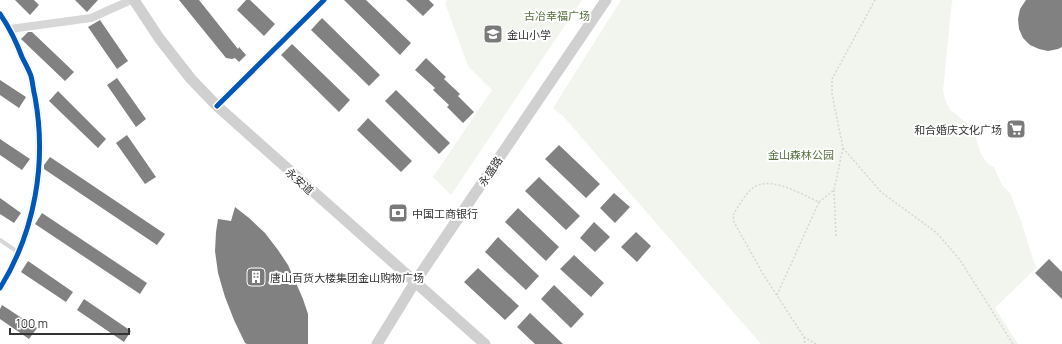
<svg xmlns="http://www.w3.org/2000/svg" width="1062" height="344" font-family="Manrope,'Noto Sans SC',sans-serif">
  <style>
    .green { fill: #f1f5ed }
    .building { fill: #818181 }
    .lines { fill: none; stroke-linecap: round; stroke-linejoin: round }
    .path { stroke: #d6d6d6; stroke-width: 1.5; stroke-dasharray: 2 2; stroke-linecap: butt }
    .lane { stroke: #d7d7d7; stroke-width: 4 }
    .street { stroke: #d7d7d7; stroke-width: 8 }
    .secondary { stroke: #d0d0d0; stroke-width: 11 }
    .cycleway-casing { stroke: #fff; stroke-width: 8 }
    .cycleway { stroke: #0057b8; stroke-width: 5 }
    .labels { text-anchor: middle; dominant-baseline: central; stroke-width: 4; stroke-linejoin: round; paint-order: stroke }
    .park-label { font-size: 11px; fill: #56703f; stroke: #fff }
    .poi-label { font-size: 11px; fill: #333; stroke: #fff; text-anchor: start }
    .street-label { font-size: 11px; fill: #333; stroke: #fff }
  </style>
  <rect width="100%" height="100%" fill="#fff"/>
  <path class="green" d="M447,0H582L451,195L433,177L492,90L468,66L445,3Z
    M621,0H952L943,91L946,102L950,110L955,113L966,123L975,135L981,154L987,163L994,167L1002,185L1010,193L1021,221L1036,268L995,308L1018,344H761L563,116L553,108Z"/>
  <path class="building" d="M15,0H34L39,5L30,15Z
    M75,0H98L87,12Z
    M179,0H199L238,49L239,47L246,55L239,62L235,58L232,59L226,58Z
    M246,0H250L275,24L264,36L237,10Z
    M344,0H366L411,43L400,55Z
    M406,0H429L434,5L423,16Z
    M1026,0H1062V47L1058,49L1048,51L1039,49L1030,45L1023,38L1019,29L1018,19L1020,9Z
    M322,18L380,75L369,86L311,30Z
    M100,20L128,61L117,69L88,27Z
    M28,32H32L74,72L65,81L21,39Z
    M292,44L350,100L339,112L281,55Z
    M426,58L446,77L444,79L460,94L458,96L474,112L463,123L447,107L449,105L433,90L435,88L415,70Z
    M117,78L146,119L136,127L107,85Z
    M0,80L26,97L19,108L0,95Z
    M396,90L450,143L439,154L385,101Z
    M58,91L106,139L98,148L49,101Z
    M368,118L412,161L401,172L357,130Z
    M127,135L156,177L145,184L116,143Z
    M0,139L30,159L22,170L0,155Z
    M559,145L600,184L586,198L545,159Z
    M50,157L165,234L157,245L44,169V165Z
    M539,177L580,216L566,230L525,191Z
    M614,193L630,207L615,223L600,208Z
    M0,198L21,213L14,223L0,214Z
    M235,207L249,218L265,233L278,250L288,265L303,299L308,314V344H247L245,343L234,320L225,297L218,273L215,251L216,232L218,219L231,221Z
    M518,208L559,247L546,261L505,222Z
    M42,213L147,283L140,294L35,224Z
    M594,222L610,237L595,252L580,238Z
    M636,232L651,246L637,262L621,247Z
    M498,237L539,276L526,290L485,252Z
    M574,255L604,283L591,297L560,269Z
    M1049,259L1062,272V299L1035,273Z
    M28,261L73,292L66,302L21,272Z
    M478,268L519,306L505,320L464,282Z
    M554,285L584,314L571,328L541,299Z
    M84,299L131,331L124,342L77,310Z
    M2,305L37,328L29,339L0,319V309Z
    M530,313L563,344H535L517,327Z"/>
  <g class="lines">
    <path class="path" d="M875,0L832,79V94L843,148L881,192L937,233L960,260L1013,344
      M834,190L836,237
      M777,295L819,202
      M804,337L805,344
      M816,344L804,337L763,274L734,222L733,215C738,207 747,190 756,186C774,177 803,195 819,202L834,190L843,148"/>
    <path class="lane" d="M0,240L18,252"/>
    <path class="street" d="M0,14C9,27 16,41 22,57C25,63 29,70 31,76C33,83 33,90 35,97C47,162 35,232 0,288
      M10,29L91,18L131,0
      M217,106L324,0"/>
    <path class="secondary" d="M134,0L159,38L191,79L217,106L485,344
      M377,344L415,282L606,0"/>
    <g class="cycleway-casing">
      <path id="cycleway" d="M0,14C9,27 16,41 22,57C25,63 29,70 31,76C33,83 33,90 35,97C47,162 35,232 0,288
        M217,106L324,0"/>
    </g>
    <use href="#cycleway" class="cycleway"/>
  </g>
  <defs>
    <g id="school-square" transform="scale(1)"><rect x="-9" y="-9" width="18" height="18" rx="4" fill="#7a7a7a" stroke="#fff"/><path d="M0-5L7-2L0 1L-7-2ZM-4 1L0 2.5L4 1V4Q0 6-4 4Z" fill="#fff"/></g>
    <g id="supermarket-square" transform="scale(1)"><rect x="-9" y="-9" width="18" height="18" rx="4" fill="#7a7a7a" stroke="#fff"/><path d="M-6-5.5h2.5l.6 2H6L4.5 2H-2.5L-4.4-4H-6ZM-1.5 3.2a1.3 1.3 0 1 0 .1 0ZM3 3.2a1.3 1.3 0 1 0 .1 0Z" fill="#fff"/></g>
    <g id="bank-square" transform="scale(1)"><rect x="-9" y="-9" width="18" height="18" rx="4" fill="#7a7a7a" stroke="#fff"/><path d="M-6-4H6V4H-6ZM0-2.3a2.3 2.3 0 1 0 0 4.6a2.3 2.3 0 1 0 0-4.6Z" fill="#fff"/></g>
    <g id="building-square" transform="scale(1)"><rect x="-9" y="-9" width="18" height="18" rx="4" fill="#7a7a7a" stroke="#fff"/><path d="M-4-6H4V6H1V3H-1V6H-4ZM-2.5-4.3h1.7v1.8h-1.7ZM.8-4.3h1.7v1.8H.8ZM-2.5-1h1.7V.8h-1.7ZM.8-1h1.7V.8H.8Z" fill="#fff"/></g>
  </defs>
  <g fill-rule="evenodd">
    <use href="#school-square" x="493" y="34"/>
    <use href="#supermarket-square" x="1016" y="129"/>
    <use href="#bank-square" x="398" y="213"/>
    <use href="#building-square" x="256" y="277"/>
  </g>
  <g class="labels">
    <g class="park-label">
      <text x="557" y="15">古冶幸福广场</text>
      <text x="801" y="154">金山森林公园</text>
    </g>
    <g class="poi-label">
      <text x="507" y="34">金山小学</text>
      <text x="1002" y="129" text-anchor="end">和合婚庆文化广场</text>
      <text x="412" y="213">中国工商银行</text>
      <text x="270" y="277">唐山百货大楼集团金山购物广场</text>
    </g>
    <g class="street-label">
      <text transform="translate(490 171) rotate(-56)">永盛路</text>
      <text transform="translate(300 181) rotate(42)">永安道</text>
    </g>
  </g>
  <path d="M10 328v6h119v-6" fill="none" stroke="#333333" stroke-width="2"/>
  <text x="16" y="328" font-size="12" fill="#333333" stroke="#ffffff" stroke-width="3" paint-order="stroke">100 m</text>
</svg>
